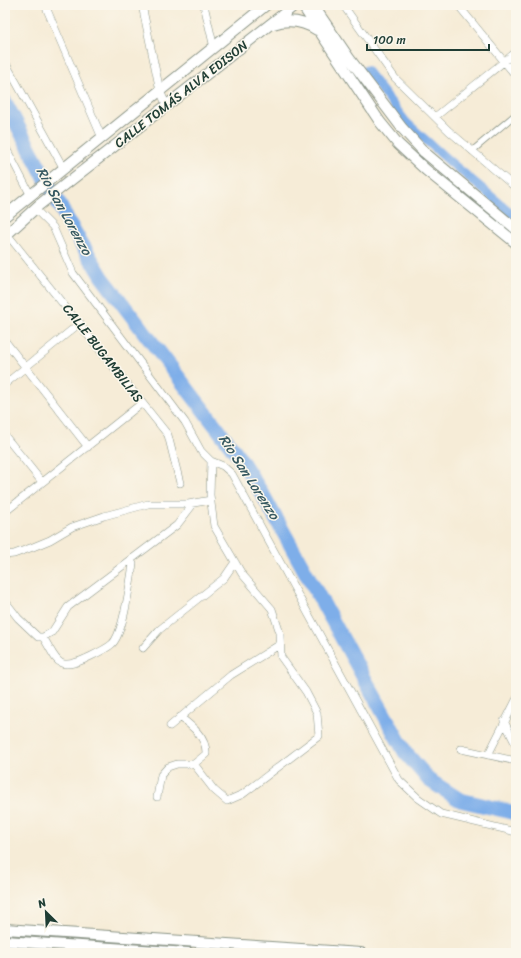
<svg xmlns="http://www.w3.org/2000/svg" width="521" height="958" font-family="Sriracha,sans-serif">
  <style>
    .lines { fill: none; stroke-linecap: round; stroke-linejoin: round }
    .canal { stroke: #7eaee9; stroke-width: 9 }
    .river { stroke: #7eaee9; stroke-width: 15 }
    .pedestrian-casing { stroke: #8a9486; stroke-width: 7 }
    .minor-casing { stroke: #8a9486; stroke-width: 8 }
    .secondary-casing { stroke: #8a9486; stroke-width: 12 }
    .pedestrian { stroke: #fff; stroke-width: 5.5 }
    .minor { stroke: #fff; stroke-width: 7 }
    .secondary { stroke: #fff; stroke-width: 10 }
    .labels { text-anchor: middle; dominant-baseline: central; stroke-width: 3; stroke-linejoin: round; paint-order: stroke }
    .street-label { font-size: 13px; fill: #1f3d34; stroke: #fbf7ec }
    .water-label { font-size: 14px; font-style: italic; fill: #375961; stroke: #fbf7ec }
  </style>
  <rect width="100%" height="100%" fill="#fbf7ec"/>
  <filter id="ink" filterUnits="userSpaceOnUse"><feTurbulence type="fractalNoise" baseFrequency=".025" numOctaves="2"/><feDisplacementMap in="SourceGraphic" scale="8" xChannelSelector="R" yChannelSelector="G"/><feConvolveMatrix kernelMatrix="1 2 1 2 8 2 1 2 1" color-interpolation-filters="sRGB"/></filter>
  <filter id="wash" filterUnits="userSpaceOnUse"><feTurbulence type="fractalNoise" baseFrequency=".012" numOctaves="4" result="noise"/><feDisplacementMap in="SourceGraphic" scale="16" xChannelSelector="R" yChannelSelector="G"/><feGaussianBlur stdDeviation="0.9" result="paint"/><feColorMatrix in="noise" values="0 0 0 0 0 0 0 0 0 0 0 0 0 0 0 0 0 1.4 0 .05"/><feComposite in="paint" operator="in"/></filter>
  <g filter="url(#wash)">
    <rect width="100%" height="100%" fill="#f6ecd7"/>
    <g class="lines">
      <path class="canal" d="M366,70L406,122L449,161L516,217"/>
      <path class="river" d="M5,102L69,223L102,277L237,454L263,495L405,752L429,780L460,800L516,813"/>
    </g>
  </g>
  <g filter="url(#ink)">
    <g class="lines">
      <g class="pedestrian-casing">
        <path id="pedestrian" d="M472,151L516,114"/>
      </g>
      <g class="minor-casing">
        <path id="minor" d="M45,5L102,138
          M142,5L160,91L166,104
          M204,5L214,48
          M343,5L395,78L449,131L516,188
          M458,5L516,76
          M5,62L64,169
          M435,117L516,52
          M5,146L31,196
          M35,209L53,227L73,273L185,422L201,451L211,461L223,466L232,474L399,780L418,798L441,814L516,832
          M7,234L168,435L180,483
          M5,341L88,447
          M5,384L80,323
          M5,436L42,482
          M5,512L142,403
          M5,555L14,554L33,547L50,540L72,527L104,516L148,504H188L211,500
          M5,601L18,618L38,637H43L52,632L68,607L177,525L194,503
          M43,637C57,659 56,672 85,659C93,655 105,650 112,644C124,633 130,582 133,564L131,561
          M143,648L159,630L224,578L235,562
          M504,721L516,745
          M170,726L231,675L279,645
          M461,749L516,761
          M488,755L516,700
          M194,764L214,790L227,801L243,794L319,736L317,713L306,692L281,657L280,633L272,609L242,574L214,526L210,495L211,461
          M157,797L161,775L168,767L177,764H194L206,754C207,738 192,726 180,717"/>
      </g>
      <g class="secondary-casing">
        <path id="secondary" d="M302,5L380,122L398,144L426,170L516,243
          M313,5L349,58L402,128L424,152L516,229
          M273,24C288,19 303,21 317,30
          M5,216L266,5
          M5,236L39,205L295,5
          M5,929L361,953
          M5,941L188,953"/>
      </g>
      <use href="#pedestrian" class="pedestrian"/>
      <use href="#minor" class="minor"/>
      <use href="#secondary" class="secondary"/>
    </g>
  </g>
  <g class="labels">
    <g class="street-label">
      <text transform="translate(181 94) rotate(-38)">CALLE TOMÁS ALVA EDISON</text>
      <text transform="translate(103 353) rotate(52)">CALLE BUGAMBILIAS</text>
    </g>
    <g class="water-label">
      <text transform="translate(64 211) rotate(61)">Rio San Lorenzo</text>
      <text transform="translate(249 477) rotate(57)">Rio San Lorenzo</text>
    </g>
  </g>
  <rect width="521" height="958" fill="none" stroke="#fbf7ec" stroke-width="20"/>
  <g transform="translate(46 912) rotate(336)" stroke="#fbf7ec" stroke-width="3" paint-order="stroke">
  <path d="M0-3L7 15L0 10L-7 15Z" fill="#1f3d34"/>
  <text y="-6" font-size="11" font-weight="bold" text-anchor="middle" fill="#1f3d34">N</text>
  </g>
  <path d="M367 44v6h122v-6" fill="none" stroke="#1f3d34" stroke-width="2"/>
  <text x="373" y="44" font-size="12" fill="#1f3d34" stroke="#fbf7ec" stroke-width="3" paint-order="stroke">100 m</text>
</svg>
